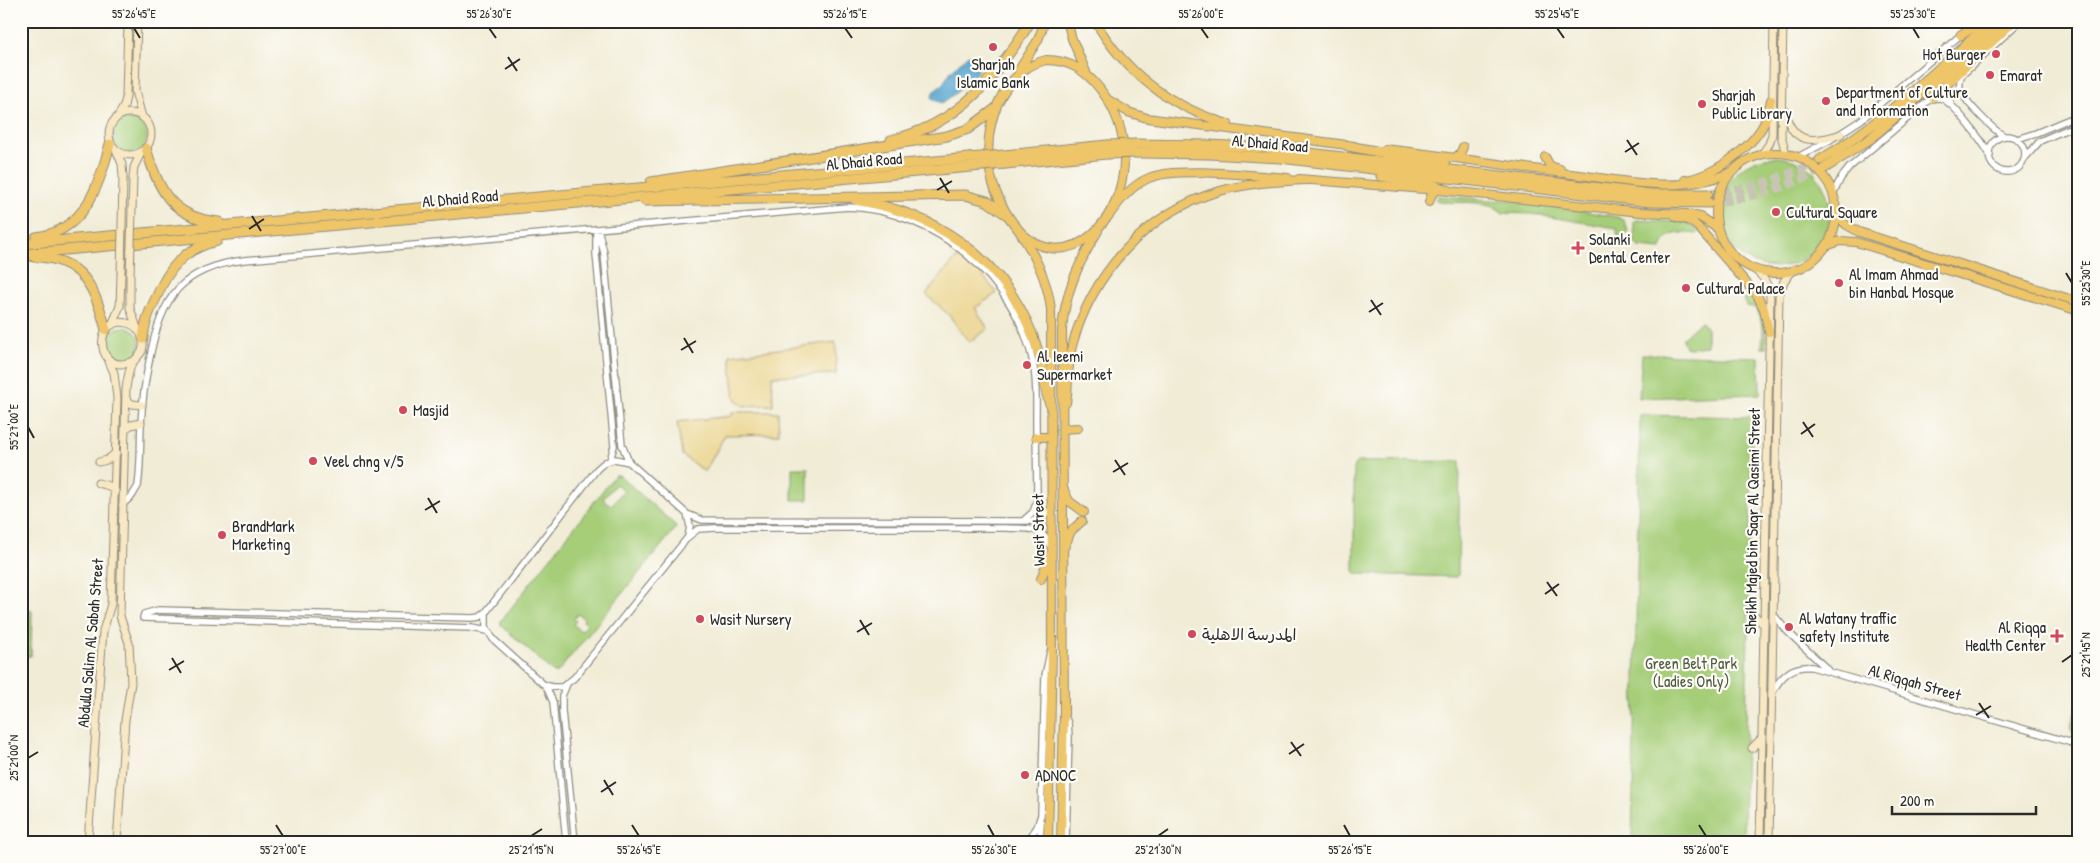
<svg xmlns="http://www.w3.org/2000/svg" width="2100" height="863" font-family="'Patrick Hand','Playpen Sans Arabic',sans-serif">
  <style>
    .green { fill: #a6ce79; stroke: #687c52; fill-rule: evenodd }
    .sand { fill: #eeda9e; stroke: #8c8264 }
    .water { fill: #56a5d0; stroke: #40687e }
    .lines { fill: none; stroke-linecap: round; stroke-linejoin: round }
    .motorway-tunnel { stroke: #c9c5b4; stroke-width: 9; stroke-dasharray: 9 4.5; stroke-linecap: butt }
    .tertiary-casing { stroke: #8e8c80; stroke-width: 8 }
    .secondary-casing { stroke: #8e8c80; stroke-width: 9 }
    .primary-casing { stroke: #8e8c80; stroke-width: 10 }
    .trunk-casing { stroke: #8e8c80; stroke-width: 10 }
    .motorway-casing { stroke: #8e8c80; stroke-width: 11 }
    .tertiary { stroke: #fff; stroke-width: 5.5 }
    .secondary { stroke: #f8e8c3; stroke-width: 7 }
    .primary { stroke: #eec569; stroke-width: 8 }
    .trunk { stroke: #eec569; stroke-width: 8 }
    .motorway { stroke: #eec569; stroke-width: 9 }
    .secondary-bridge-casing { stroke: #8e8c80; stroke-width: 9; stroke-linecap: butt }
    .motorway-bridge-casing { stroke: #8e8c80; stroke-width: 11; stroke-linecap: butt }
    .secondary-bridge { stroke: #f8e8c3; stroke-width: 7 }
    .motorway-bridge { stroke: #eec569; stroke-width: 9 }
    .ticks { fill: none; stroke: #2b2b2b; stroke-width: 2 }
    .poi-dot { fill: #d1495b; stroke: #fdfcf7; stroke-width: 2 }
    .labels { text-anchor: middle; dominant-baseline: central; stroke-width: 4.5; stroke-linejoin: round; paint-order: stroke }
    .poi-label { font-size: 16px; fill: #2b2b2b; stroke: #fdfcf7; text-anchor: start }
    .street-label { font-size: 16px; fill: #2b2b2b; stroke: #fdfcf7 }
    .park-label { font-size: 16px; fill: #505c42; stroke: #fdfcf7 }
    .neatline { fill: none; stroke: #2b2b2b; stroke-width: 2 }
    .ticks-label { font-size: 12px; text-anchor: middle; fill: #2b2b2b }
  </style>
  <rect width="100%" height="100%" fill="#fdfcf7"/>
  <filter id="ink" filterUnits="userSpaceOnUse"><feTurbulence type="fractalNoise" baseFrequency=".02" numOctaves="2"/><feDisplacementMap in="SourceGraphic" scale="10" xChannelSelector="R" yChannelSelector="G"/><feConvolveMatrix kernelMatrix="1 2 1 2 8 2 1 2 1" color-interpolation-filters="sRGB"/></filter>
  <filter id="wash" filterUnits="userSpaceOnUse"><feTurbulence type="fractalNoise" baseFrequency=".0096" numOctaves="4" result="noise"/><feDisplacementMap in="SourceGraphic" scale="20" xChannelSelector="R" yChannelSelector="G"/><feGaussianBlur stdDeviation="1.12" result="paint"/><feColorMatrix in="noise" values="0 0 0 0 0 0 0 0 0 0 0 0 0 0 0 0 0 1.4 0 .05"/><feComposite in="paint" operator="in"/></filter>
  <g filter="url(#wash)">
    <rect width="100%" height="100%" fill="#f1ecd6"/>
    <path class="green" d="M113 136a17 17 0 1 1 34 0a17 17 0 1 1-34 0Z
      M1720 212a55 55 0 1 1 110 0a55 55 0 1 1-110 0Z
      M1438,196L1491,200L1524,201L1617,217L1624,220L1628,231L1622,239H1618L1617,228L1532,214L1503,213C1488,198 1459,204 1438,202L1435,199Z
      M1635,220L1682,222L1688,223L1698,230L1697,234C1682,232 1665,231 1661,249L1639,247L1635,242L1634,222Z
      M1745,289L1750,290C1762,309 1766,325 1766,348H1762L1763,329L1757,309L1746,306L1743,293Z
      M1701,321L1707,329V346L1690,348L1685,347L1682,339Z
      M106 344a17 17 0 1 1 34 0a17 17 0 1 1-34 0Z
      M1642,354L1759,357L1760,394L1639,398Z
      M1640,415L1752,417L1744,842H1632Z
      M1460,461L1458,575L1456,577L1357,574L1354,571V465L1357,462Z
      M792,468H808V500H792Z
      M615,475H619L676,526L675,529L557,673H554L501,625V621ZM616,484L624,490L611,506L603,499ZM578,614L584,619L583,621L587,625L581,631L573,625L576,621L573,619Z
      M21,610L32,611L31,656H21Z
      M2079,701V735L2073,733L2070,728Z"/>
    <path class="sand" d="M960,254L981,274L997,293L975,308L988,329L969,342L949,315L926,294Z
      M836,342V374L772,376L773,405L744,406L735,399L730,355Z
      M732,412H778L779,434L725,435L705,472L682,455L677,422L732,416Z"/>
    <path class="water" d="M968,55C1001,62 952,96 942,103L934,100L932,98L933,92L942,85L951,71Z"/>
  </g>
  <g filter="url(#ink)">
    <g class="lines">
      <path class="motorway-tunnel" d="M1708,194C1749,189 1784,179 1820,160
        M1709,203C1751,198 1788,187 1825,168"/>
      <g class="tertiary-casing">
        <path id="tertiary" d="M1961,76C1960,81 1959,84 1960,89C1965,102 1992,129 2004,136
          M1960,77L2020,21
          M1932,99C1936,98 1939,97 1943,99C1956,106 1983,142 1990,155
          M1951,104L1948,97L1950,93L1957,91L1962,94
          M1989 154a18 18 0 1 1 36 0a18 18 0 1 1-36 0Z
          M2017,139L2036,133L2079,115
          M1798,157L1830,140L1861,120L1963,33
          M2025,158L2040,141L2079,124
          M1833,194L1841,178L1850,167L1934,96
          M596,229V254L614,446L610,460
          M598,229L604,253L622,445L629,462
          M615,459L629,462L687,514L690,526L688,537L574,678L562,687H552L543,684L493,639L486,627V612L597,469L605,462Z
          M122,505L132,496L138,486C141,466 140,445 141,425C142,402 145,380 150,357C161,298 181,268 244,260L848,207C934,210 1017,279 1033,363C1037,381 1036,399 1036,417C1036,445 1037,473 1037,501L1033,512L1024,520
          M687,514L702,520L1032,521L1040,519L1051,509
          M688,537L698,529L715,528H1006C1025,529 1042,525 1050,546
          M1773,614L1787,631L1827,669
          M143,618L144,614L158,610L473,618L480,617L486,612
          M143,618L472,628L487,631
          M567,684L562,696V711L575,842
          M546,686L553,702L566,842
          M1772,693C1781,676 1792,665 1812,667L2079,745
          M1064,714L1068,723L1069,737L1066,842
          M1027,842L1037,827L1041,815L1045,676L1050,652
          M1040,842L1041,822"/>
      </g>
      <g class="secondary-casing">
        <path id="secondary" d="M137,21L135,91L142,117
          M1783,21L1781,135L1786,154
          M1785,111C1792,145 1814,143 1841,134
          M109 134a21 21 0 1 1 42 0a21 21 0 1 1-42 0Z
          M118,116L124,106L126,97L128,21
          M117,152L122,164L123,177
          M1762,154L1769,144L1772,135L1774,21
          M133,178L134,167L141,153
          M1752,268C1763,275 1769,284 1770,297L1760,842
          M130,277V308L137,328
          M112,325L120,306L121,275
          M126,399L132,404L142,405
          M125,429L131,425L141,423
          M99,462L107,460L116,453
          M98,483L109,486L115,491
          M1754,615L1764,625
          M1752,748L1763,737
          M88,842L103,631L111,604L117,398L114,373L108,359
          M117,842L125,720L131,683L129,643L120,616L126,389C127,381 128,374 131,366C133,360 139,357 142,351C146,339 139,326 127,323C92,315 95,378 133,361
          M1769,842L1779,296L1784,281L1794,269"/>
      </g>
      <g class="primary-casing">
        <path id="primary" d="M1067,21L1072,39L1086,72
          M1095,21C1125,73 1171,107 1228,124
          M1046,60C1070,60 1086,71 1100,89C1176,187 1053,329 996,192C977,146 993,73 1046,60Z
          M1019,70L1038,40L1045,21
          M1107,99L1128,112L1147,118L1354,146
          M1385,149C1447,156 1509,166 1571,174C1624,180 1682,196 1733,171
          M1716 213a60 60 0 1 1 120 0a60 60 0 1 1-120 0Z
          M1545,157L1550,166L1560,169
          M1454,158L1460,154L1463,147
          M1299,179L1450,191L1640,212L1686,214L1700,217L1718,229
          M1685,180C1711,177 1747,151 1761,129C1767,120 1769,110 1771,100
          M1429,202L1432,194L1437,190
          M1836,211L1845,224L1859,232L2079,302
          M1676,217L1690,221L1698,227L1757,295L1764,309L1769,332
          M1107,218C1119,202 1130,186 1149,178C1176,166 1256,176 1288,178
          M1826,246L1840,241L1856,242L2079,311"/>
      </g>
      <g class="trunk-casing">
        <path id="trunk" d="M1016,226C1033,252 1047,277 1051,309L1052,648L1048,842
          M1066,403C1069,384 1067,365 1072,346C1092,274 1146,212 1220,191C1248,183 1277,181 1306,180
          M1062,429L1078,428
          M1036,437H1051
          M1064,490L1069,501L1084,512
          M1065,546L1071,531L1082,521
          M1041,579L1050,555
          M1061,842L1064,712L1062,330C1065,292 1079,262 1098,231"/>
      </g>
      <g class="motorway-casing">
        <path id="motorway" d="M1961,35L1982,21
          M1933,97L2014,21
          M891,140C960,124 995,78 1031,21
          M1136,144L1209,145L1268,148L1651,194H1708
          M1348,146L1445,164
          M146,148C158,189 171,218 219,222
          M1138,153L1209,154L1280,158L1650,202L1709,203
          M1004,155L1107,145
          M1820,160C1884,123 1937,69 1993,21
          M1005,164L1107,154
          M1825,168L1870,139L2005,21
          M1381,176L1436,186L1450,191
          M651,182L947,136L968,129L995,109
          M855,200C934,213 1002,257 1032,334C1036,345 1040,356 1042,367C1045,379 1045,392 1050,404
          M645,201L965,195L987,201L1007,215
          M36,237C85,232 99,185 110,144
          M21,244L969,158
          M21,254L971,167
          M34,257C83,257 96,290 106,330
          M143,339C144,324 149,311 156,298C168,269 184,248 217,241"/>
      </g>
      <use href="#tertiary" class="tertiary"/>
      <use href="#secondary" class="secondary"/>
      <use href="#primary" class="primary"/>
      <use href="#trunk" class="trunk"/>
      <use href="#motorway" class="motorway"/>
      <g class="secondary-bridge-casing">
        <path id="secondary-bridge" d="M121,275L123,177
          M130,277L133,178"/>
      </g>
      <g class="motorway-bridge-casing">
        <path id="motorway-bridge" d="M1107,145L1136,144
          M1107,154L1138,153
          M969,158L1004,155
          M971,167L1005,164"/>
      </g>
      <use href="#secondary-bridge" class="secondary-bridge"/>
      <use href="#motorway-bridge" class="motorway-bridge"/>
    </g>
  </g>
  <path class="ticks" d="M134,28L140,38M489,28L496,38M845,28L852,38M1201,28L1208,38M1557,28L1564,38M1913,28L1919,38M508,57L517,71M505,69L520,59M1627,140L1637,155M1625,152L1639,143M940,178L949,193M937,190L952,181M252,216L261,231M249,229L264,219M2066,273L2072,283M1371,300L1381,315M1369,312L1383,303M684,338L693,353M681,350L696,341M1803,422L1813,437M28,427L34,438M1801,434L1815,424M1115,460L1125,475M1113,472L1128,463M428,498L437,513M425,510L440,501M1547,582L1557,596M1545,594L1559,584M860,620L869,635M857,632L872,623M172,658L181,673M2062,662L2072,655M169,670L184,661M1979,703L1989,718M1976,715L1991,706M1291,742L1301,756M1289,754L1304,744M28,758L38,752M604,780L613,795M601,792L616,782M276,825L283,836M632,825L639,836M988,825L994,836M1344,825L1350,836M1699,825L1706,836M531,836L542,829M1158,836L1168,829"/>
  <g class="poi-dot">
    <circle cx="993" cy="47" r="5"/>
    <circle cx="1996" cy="54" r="5"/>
    <circle cx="1990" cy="75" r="5"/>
    <circle cx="1826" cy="101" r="5"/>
    <circle cx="1702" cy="104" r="5"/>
    <circle cx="1776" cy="212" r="5"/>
    <path d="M1575.5 240.5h5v5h5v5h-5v5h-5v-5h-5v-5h5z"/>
    <circle cx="1839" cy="283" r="5"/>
    <circle cx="1686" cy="288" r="5"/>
    <circle cx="1027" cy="365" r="5"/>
    <circle cx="403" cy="410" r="5"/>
    <circle cx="313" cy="461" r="5"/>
    <circle cx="222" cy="535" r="5"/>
    <circle cx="700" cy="619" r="5"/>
    <circle cx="1789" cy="627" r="5"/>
    <circle cx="1192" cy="634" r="5"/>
    <path d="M2054.5 628.5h5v5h5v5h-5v5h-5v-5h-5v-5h5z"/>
    <circle cx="1025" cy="775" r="5"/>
  </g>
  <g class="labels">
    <g class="poi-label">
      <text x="1986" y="54" text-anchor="end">Hot Burger</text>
      <text x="993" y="64" text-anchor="middle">Sharjah<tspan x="993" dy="18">Islamic Bank</tspan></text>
      <text x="2000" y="75">Emarat</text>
      <text x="1836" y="92">Department of Culture<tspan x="1836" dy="18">and Information</tspan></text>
      <text x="1712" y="95">Sharjah<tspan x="1712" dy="18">Public Library</tspan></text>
      <text x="1786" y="212">Cultural Square</text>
      <text x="1589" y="239">Solanki<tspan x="1589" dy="18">Dental Center</tspan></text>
      <text x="1849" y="274">Al Imam Ahmad<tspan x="1849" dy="18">bin Hanbal Mosque</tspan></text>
      <text x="1696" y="288">Cultural Palace</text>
      <text x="1037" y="356">Al Ieemi<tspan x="1037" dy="18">Supermarket</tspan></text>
      <text x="413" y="410">Masjid</text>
      <text x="323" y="461">Veel chng v/5</text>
      <text x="232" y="526">BrandMark<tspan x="232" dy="18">Marketing</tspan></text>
      <text x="1799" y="618">Al Watany traffic<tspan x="1799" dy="18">safety Institute</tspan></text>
      <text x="710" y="619">Wasit Nursery</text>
      <text x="2046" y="627" text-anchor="end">Al Riqqa<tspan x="2046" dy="18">Health Center</tspan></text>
      <text x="1202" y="634">المدرسة الاهلية</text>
      <text x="1035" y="775">ADNOC</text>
    </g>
    <g class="street-label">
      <text transform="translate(1270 143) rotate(5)">Al Dhaid Road</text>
      <text transform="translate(864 161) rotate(-5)">Al Dhaid Road</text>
      <text transform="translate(460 198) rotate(-5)">Al Dhaid Road</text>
      <text transform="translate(1752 521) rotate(-89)">Sheikh Majed bin Saqr Al Qasimi Street</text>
      <text transform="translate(1038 530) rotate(-91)">Wasit Street</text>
      <text transform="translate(90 643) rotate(-85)">Abdulla Salim Al Sabah Street</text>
      <text transform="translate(1915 682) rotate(16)">Al Riqqah Street</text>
    </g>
    <g class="park-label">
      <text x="1691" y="663">Green Belt Park<tspan x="1691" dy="18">(Ladies Only)</tspan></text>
    </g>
  </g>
  <rect width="2100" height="863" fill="none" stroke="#fdfcf7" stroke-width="55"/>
  <path d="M1892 806v8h144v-8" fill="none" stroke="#2b2b2b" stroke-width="2.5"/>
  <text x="1900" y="806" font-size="15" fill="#2b2b2b" stroke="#fdfcf7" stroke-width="4" paint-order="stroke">200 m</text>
  <rect x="28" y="28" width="2044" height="808" class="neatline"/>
  <g class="ticks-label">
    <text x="134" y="18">55°26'45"E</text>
    <text x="489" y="18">55°26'30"E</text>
    <text x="845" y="18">55°26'15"E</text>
    <text x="1201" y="18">55°26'00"E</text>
    <text x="1557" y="18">55°25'45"E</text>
    <text x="1913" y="18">55°25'30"E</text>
    <text transform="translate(2086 283) rotate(-90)" y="4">55°25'30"E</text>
    <text transform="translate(14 427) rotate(-90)" y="4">55°27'00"E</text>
    <text transform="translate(2086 655) rotate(-90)" y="4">25°21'45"N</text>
    <text transform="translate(14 758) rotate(-90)" y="4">25°21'00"N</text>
    <text x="283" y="854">55°27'00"E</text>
    <text x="531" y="854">25°21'15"N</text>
    <text x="639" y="854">55°26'45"E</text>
    <text x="994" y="854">55°26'30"E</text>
    <text x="1158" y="854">25°21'30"N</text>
    <text x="1350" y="854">55°26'15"E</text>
    <text x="1706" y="854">55°26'00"E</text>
  </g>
</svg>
